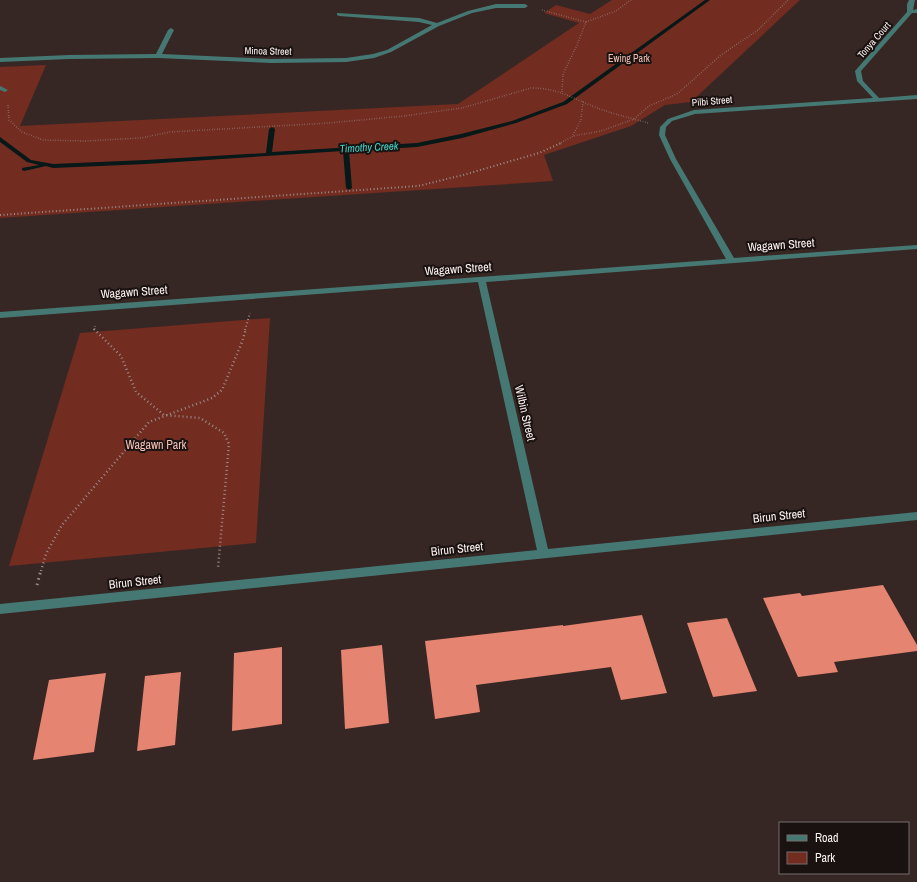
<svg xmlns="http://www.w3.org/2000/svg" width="917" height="882" font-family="'Archivo Narrow',sans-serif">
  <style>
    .green { fill: #722c20 }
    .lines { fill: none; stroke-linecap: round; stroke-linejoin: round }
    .stream { fill: #061817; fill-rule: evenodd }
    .building { fill: #e48471 }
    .path-far3 { stroke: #9a8d8a; stroke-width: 1.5; stroke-dasharray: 0.5 2; stroke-linecap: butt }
    .path-far2 { stroke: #9a8d8a; stroke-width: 2; stroke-dasharray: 1 2.5; stroke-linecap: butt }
    .path-far1 { stroke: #9a8d8a; stroke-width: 2.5; stroke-dasharray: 1 3; stroke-linecap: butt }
    .path { stroke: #9a8d8a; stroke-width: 3; stroke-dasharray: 1.5 4; stroke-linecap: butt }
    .minor { fill: #467873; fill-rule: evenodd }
    .labels { text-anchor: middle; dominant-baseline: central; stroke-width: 4; stroke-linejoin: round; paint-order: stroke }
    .far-street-label { font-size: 10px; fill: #fdf2f0; stroke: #191210 }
    .far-park-label { font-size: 10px; fill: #f4c1b6; stroke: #191210 }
    .far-water-label { font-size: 11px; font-style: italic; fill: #47d8cd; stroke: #191210 }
    .street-label { font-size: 12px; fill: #fdf2f0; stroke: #191210 }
    .park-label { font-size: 12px; fill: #f4c1b6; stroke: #191210 }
  </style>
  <rect width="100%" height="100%" fill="#372724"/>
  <path class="green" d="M612,0H800L691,102L665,105L631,126L544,155L553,181L0,218V67L46,65L20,126L458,104L579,23L544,13L556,5L590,14Z
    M270,318L256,543L9,566L80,333Z"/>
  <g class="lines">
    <path class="stream" d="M705,0H710L567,104L516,123L462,138L417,147L349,151L352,188L349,190L346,188L343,151L146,164L53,168L46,166L24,171L22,170V168L39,165L27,162L0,142V137L31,160L53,164L146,160L266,153L269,129L272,127L275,129L272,152L417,143L461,134L512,121L563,102Z"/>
  </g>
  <path class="building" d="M883,585L917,645V651L834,662L838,672L798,677L763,598L800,593L802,596Z
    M642,615L667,693L621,700L611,667L476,685L480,712L435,719L425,641L563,625V626Z
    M727,618L757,691L713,697L687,623Z
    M382,645L389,723L345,729L341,650Z
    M282,647V724L232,731L234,653Z
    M181,672L175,745L137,751L145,676Z
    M106,673L94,752L33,760L49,680Z"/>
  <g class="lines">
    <path class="path-far3" d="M542,10L586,22
      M562,92L563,74L577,45L586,22L616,11L631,0
      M8,105L9,120L22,132L43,140L84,141L141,138L170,132L329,123L404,116L462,108L531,88C558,88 571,98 595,107C612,114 631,118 648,123
      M573,135L581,120L583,101
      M559,144L573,136L601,131L634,119L649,106L677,94L721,55L758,30L788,0"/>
    <path class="path-far2" d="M0,215L418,186L463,175L539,153L561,143
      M94,330L95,326
      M245,330L250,313"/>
    <path class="path-far1" d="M94,329L121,356L136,392L164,415L200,418L224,433L229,444L218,568
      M41,571L46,554L62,525L149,422L212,398L222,390L242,342L246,329"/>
    <path class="path" d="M37,585L41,570"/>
    <path class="minor" d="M909,0H915L913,10L917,9V13H912L861,71L863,81L879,98L917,95V99L695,114L672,121L666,127L665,135L676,159L734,258L917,245V249L486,282L548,549L917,512V520L0,614V604L537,550L478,282L0,318V312L726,259L670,159L659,135L660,127L668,119L694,110L873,98L857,81L855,71L907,12V4Z
      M496,4H525L528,6L525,8H496L472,13L439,26L391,52L374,58L346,62L272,63L158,58L69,59L0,62V58L69,55L156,54L168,30L171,28L174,30L162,54L272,59L346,58L373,54L387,50L432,25L419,22L339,16L337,15V13L419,18L437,23L468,11Z
      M0,86L8,90L5,92L0,90Z"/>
  </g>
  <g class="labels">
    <g class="far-street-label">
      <text transform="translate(874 40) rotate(-49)">Tonya Court</text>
      <text transform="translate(268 51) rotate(1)">Minoa Street</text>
      <text transform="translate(712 101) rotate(-5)">Pilbi Street</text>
    </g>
    <g class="far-park-label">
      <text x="629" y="58">Ewing Park</text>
    </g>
    <g class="far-water-label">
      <text transform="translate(369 147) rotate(-3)">Timothy Creek</text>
    </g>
    <g class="street-label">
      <text transform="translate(781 245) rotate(-4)">Wagawn Street</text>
      <text transform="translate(458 269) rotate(-4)">Wagawn Street</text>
      <text transform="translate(134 292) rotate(-4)">Wagawn Street</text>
      <text transform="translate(525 413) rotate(77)">Wilbin Street</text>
      <text transform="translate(779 516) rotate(-6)">Birun Street</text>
      <text transform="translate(457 549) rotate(-6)">Birun Street</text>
      <text transform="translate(135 582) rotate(-6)">Birun Street</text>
    </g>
    <g class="park-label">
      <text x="156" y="445">Wagawn Park</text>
    </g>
  </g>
  <rect x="779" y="822" width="130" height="52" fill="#191210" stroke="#746c6a"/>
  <rect x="787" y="835" width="20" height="6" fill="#467873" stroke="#746c6a"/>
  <text x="815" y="842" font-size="12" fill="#fdf2f0">Road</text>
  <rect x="787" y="852" width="20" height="12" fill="#722c20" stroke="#746c6a"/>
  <text x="815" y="862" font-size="12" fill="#fdf2f0">Park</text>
</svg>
